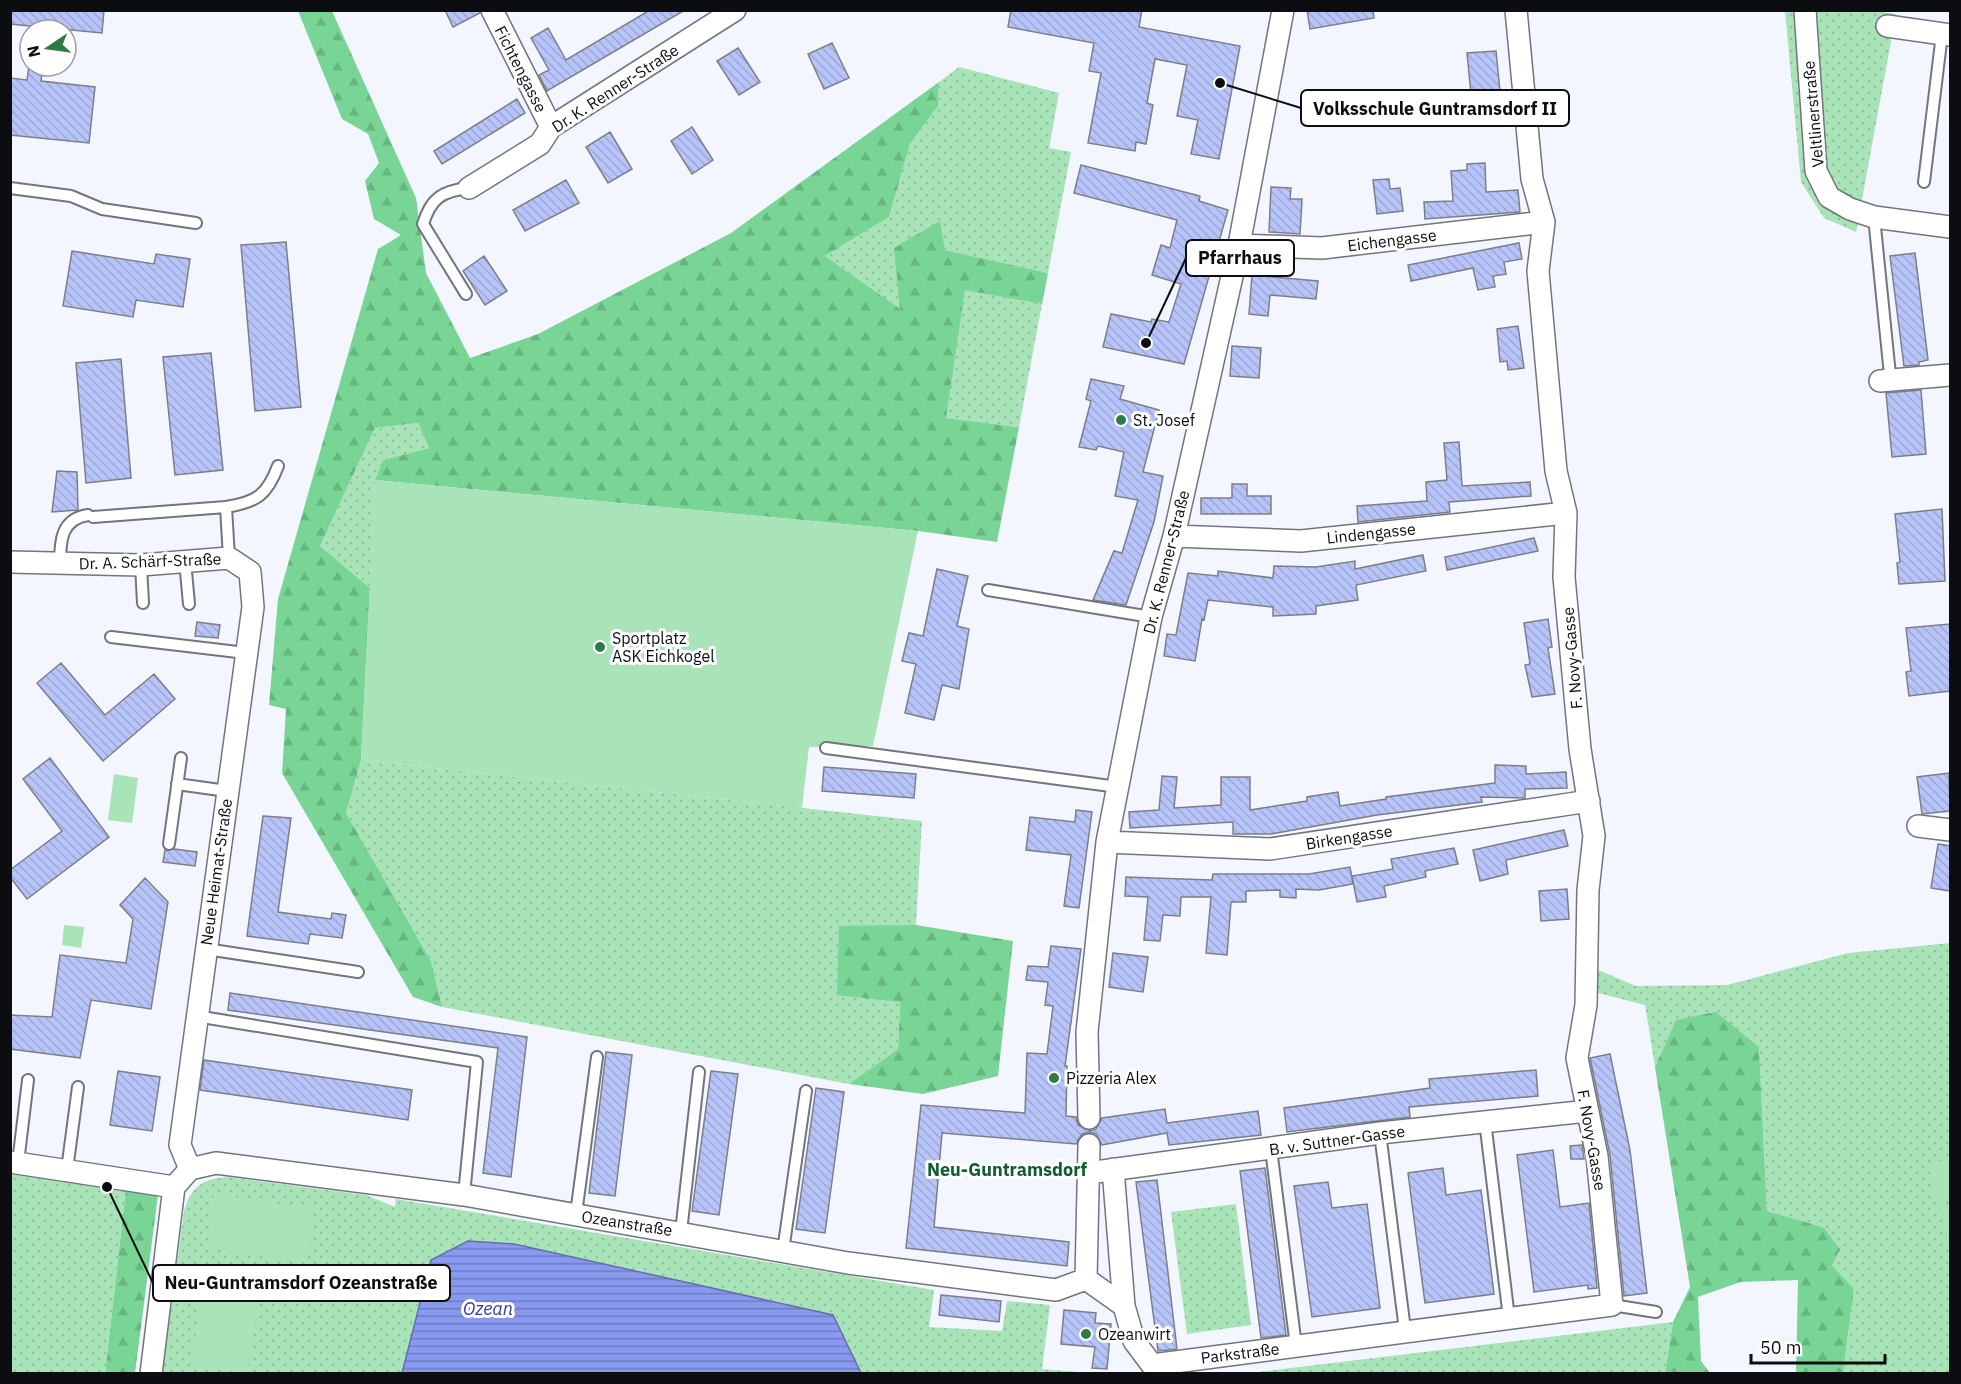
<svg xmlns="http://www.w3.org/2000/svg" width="1961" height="1384" font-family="'IBM Plex Sans',sans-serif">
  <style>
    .grass { fill: url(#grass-dots) }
    .forest { fill: url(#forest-firs) }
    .park { fill: #a9e3b8 }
    .water { fill: url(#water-rules); stroke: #636fac; stroke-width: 1.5 }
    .building { fill: url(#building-back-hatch); stroke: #7d7f87; stroke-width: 1.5 }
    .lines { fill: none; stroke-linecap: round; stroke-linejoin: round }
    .service-casing { stroke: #73757d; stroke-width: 14 }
    .minor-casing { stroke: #73757d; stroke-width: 24 }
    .service { stroke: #fff; stroke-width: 10 }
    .minor { stroke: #fff; stroke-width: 21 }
    .poi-dot { fill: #2e7b4a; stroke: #fff; stroke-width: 2 }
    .labels { text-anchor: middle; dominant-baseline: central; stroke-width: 6; stroke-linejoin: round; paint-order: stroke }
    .street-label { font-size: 16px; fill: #0c0d10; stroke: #fff }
    .poi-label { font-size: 16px; fill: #0c0d10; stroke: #fff; text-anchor: start }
    .neighbourhood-label { font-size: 18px; font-weight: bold; fill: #115b30; stroke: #fff }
    .water-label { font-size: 18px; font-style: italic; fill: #353d9f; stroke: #fff }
    .leader { fill: none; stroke: #0c0d10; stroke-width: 2 }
    .callout-dot { fill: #0c0d10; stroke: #fff; stroke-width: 2 }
    .callout { fill: #fff; stroke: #0c0d10; stroke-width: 2 }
    .callout-label { font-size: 18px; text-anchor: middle; font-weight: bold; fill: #0c0d10 }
  </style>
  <defs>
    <pattern id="grass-dots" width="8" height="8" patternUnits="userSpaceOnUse" patternTransform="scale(1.5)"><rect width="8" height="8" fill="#a9e3b8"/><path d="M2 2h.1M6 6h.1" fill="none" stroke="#90c29d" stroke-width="1.8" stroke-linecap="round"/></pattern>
    <pattern id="forest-firs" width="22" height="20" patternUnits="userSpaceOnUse" patternTransform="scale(1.5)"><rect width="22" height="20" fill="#79d596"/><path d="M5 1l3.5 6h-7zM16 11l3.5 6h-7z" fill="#67b680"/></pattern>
    <pattern id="water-rules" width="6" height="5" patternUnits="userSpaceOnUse" patternTransform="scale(1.5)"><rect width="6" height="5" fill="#8899ef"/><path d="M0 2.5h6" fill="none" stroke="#6e7bc0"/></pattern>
    <pattern id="building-back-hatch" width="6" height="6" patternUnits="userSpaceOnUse" patternTransform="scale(1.5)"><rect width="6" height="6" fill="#b7c4f9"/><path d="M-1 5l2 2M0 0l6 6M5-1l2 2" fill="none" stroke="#9ca7d4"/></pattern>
  </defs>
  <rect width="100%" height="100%" fill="#f4f6ff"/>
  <path class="grass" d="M1871,10L1896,14L1856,232L1824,218L1801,182L1785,11Z
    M959,67L1059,93L1049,148L1071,152L1048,273L945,250L939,221L900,310L825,256L889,217L910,144L938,106L939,82Z
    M965,289L1042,304L1019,427L945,418Z
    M418,423L429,448L383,460L375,480L370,588L320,546L375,428Z
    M361,760L922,821L916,925L839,927L900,1002L898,1049L849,1084L442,1007L431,961L346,813Z
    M1950,943V1373H1843L1854,1289L1832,1265L1823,1227L1767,1211L1759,1047L1676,1021L1655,1067L1645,1005L1594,992L1596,969L1636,986L1727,985L1848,953Z
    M11,1174L126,1189L105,1373L11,1374Z
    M228,1177L366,1195L395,1207L396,1199L934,1290L929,1327L1002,1331L1007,1301L1050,1305L1042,1369L1090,1373L162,1374L184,1211C191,1187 203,1178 228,1177Z
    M1236,1204L1251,1325L1187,1334L1171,1212Z
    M1673,1322L1665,1373H1250Z"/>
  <path class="forest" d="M298,11H332L416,198L426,273L470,358L538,334L731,233L939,82L938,106L910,144L889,217L825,256L900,309L894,248L940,221L945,250L1048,273L1042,304L965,290L946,418L1019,427L997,542L918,531L375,480L383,460L429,448L418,423L375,428L320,546L370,588L361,760L346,813L431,961L442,1007L413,997L282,773L286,709L269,705L278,599L378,249L401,235L374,219L365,181L379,163L368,134L342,119Z
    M916,925L1013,941L998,1076L923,1094L849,1084L898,1049L900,1002L837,995L839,926Z
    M1716,1012L1759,1047L1767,1211L1823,1227L1840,1249L1832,1265L1854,1289L1843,1373H1796L1798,1280L1740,1282L1698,1297L1701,1361L1710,1373H1665L1673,1322L1690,1287L1655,1067L1676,1020Z
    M126,1189L158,1195L135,1373L105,1374Z"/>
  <path class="park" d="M375,480L918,531L873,746L809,747L802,808L361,760Z
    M114,774L138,778L132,823L108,820Z
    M64,925L84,927L81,948L62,945Z
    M1950,1159V1200L1936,1204L1928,1164Z
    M214,1194L314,1209L307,1263L207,1248Z
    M1950,1204V1255L1940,1207Z
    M201,1296L258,1305L248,1373L191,1366Z"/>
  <path class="water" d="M468,1241L514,1244L833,1315L861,1373H402L431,1260Z"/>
  <path class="building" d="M10,10H104L102,33L10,24Z
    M445,10H479L480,13L453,27Z
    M650,10H685L547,91L539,75L549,70L531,38L548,28L566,60Z
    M1011,10H1142L1139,27L1240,46L1219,159L1191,154L1198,120L1177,116L1187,65L1155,59L1147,103L1153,105L1146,144L1136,142L1135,151L1088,143L1101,73L1089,71L1094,43L1008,27Z
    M1307,10H1373L1374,18L1310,29Z
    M832,43L849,78L824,89L808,54Z
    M738,48L760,82L739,95L717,61Z
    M1496,51L1500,91L1471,94L1467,53Z
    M29,66H43L41,81L95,87L89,143L10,135V78L27,80Z
    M517,99L525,113L442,164L434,151Z
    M692,127L713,160L692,174L671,141Z
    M610,132L632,169L608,183L586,147Z
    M1485,163L1486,192L1518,190L1520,212L1425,219L1424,202L1453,201L1451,171L1467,170V164Z
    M1081,165L1200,196L1199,201L1228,210L1184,364L1103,347L1111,314L1151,322L1152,319L1169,322L1181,284L1152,275L1161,245L1170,248L1177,220L1074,193Z
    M1389,179L1390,189L1400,188L1403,211L1377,214L1373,180Z
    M566,180L579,203L525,231L513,210Z
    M1271,187L1291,188L1290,199H1302L1300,234L1269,232Z
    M286,242L301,407L255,411L241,245Z
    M1519,243L1522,259L1504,262L1506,274L1493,276L1495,287L1478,290L1473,268L1411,281L1408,265Z
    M72,251L154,264L156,254L190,259L183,307L136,300L133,317L63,306Z
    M1915,253L1928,360L1919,362V365L1904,366L1890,256Z
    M484,256L507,291L485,305L463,271Z
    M1252,275L1318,281L1316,299L1270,295L1268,316L1249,314Z
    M1518,326L1524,368L1508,370L1507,361L1500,362L1497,329Z
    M1232,346L1261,348L1259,378L1230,376Z
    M211,353L223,470L175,475L163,357Z
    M121,359L131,478L86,483L76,363Z
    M1091,379L1124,386L1120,399L1159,410L1143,472L1163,476L1154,522L1126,605L1093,600L1114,551L1122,553L1138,500L1115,496L1124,452L1098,446L1096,450L1079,447L1091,401L1086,399Z
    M1921,390L1926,454L1892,457L1886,393Z
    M1459,442L1462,486L1530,482L1531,496L1449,502L1450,512L1358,522L1357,506L1427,501L1426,482L1447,480L1444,443Z
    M57,471L77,472L78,510L52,512Z
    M1232,484H1247V496H1271V514H1201V498H1232Z
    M1942,509L1945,581L1899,584L1897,563L1900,562L1895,514Z
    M1534,538L1538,551L1447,570L1445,557Z
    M1423,555L1426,571L1356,585L1358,600L1316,606V614L1273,616V607L1208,600L1204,620L1202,619L1195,661L1164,656L1167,634L1176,635L1188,573L1218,576V571L1273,578L1274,566L1316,567L1355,561V569Z
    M937,569L968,576L957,626L969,629L959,689L942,685L934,720L905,713L916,664L902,661L909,633L923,636Z
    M1548,619L1552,647L1548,648L1555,694L1532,697L1525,665L1530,664L1524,623Z
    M197,622L220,625L218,638L195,636Z
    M1950,624V691L1909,696L1906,672L1911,671L1906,628Z
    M61,663L105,715L154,674L175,699L103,761L37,683Z
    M50,758L109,837L27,899L10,877V870L62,831L23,779Z
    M1495,765L1526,766V774L1566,772L1567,788L1525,789V798L1481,797L1482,802L1377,815L1271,834H1233V822L1130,828L1129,812L1159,810L1162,776L1177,777L1174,808L1221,805V777H1250V810L1307,801V797L1338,792L1340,806L1386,799V797L1495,783Z
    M824,767L916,774L914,798L822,791Z
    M1949,773L1950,811L1922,814L1917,777Z
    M1076,810L1092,812L1079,908L1064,906L1071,855L1026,850L1030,817L1075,822Z
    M263,816L291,818L278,912L331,919L332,913L346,915L342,938L310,934L308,944L247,936Z
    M1564,830L1568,846L1506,860L1508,874L1480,881L1473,850Z
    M1938,844L1950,846V891L1931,888Z
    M1454,848L1458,864L1425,871L1426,877L1384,886L1386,897L1357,902L1352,876L1393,869L1391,859Z
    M174,849L197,852L195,866L163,862L165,850Z
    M1350,867L1353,884L1319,890L1296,889V898L1280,897V890L1246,891V902H1231L1227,955L1206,953L1211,897H1181L1180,916L1163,915L1160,941L1144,940L1148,897L1125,896L1126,877L1212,880L1213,874H1309Z
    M145,878L168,902L151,1009L91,1000L80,1058L10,1049V1015L52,1017L60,955L126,963L133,919L120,905Z
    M1567,889L1569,919L1541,921L1539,891Z
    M1051,946L1081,949L1065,1066H1067L1066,1116L1076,1117L1078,1125L1090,1131L1096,1129L1102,1118L1165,1109L1167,1123L1258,1111L1261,1135L1169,1145L1167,1133L1102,1145L1096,1134L1090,1132L1082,1134L1076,1144L942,1133L934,1227L1069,1242L1067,1266L906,1248L921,1105L1025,1113L1027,1053L1047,1054L1053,1006L1045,1005L1048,982L1026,980L1028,966L1048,967Z
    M1113,953L1148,957L1143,992L1109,987Z
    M230,993L527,1037L511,1177L483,1173L498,1048L228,1010Z
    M606,1052L632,1055L615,1196L589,1193Z
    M1610,1054L1630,1150L1647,1293L1624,1296L1610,1155L1590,1058Z
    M204,1060L412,1090L408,1120L200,1090Z
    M1536,1070L1538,1096L1409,1107L1410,1117L1287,1132L1284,1108L1430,1088L1429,1079Z
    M118,1071L160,1077L152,1131L110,1125Z
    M711,1071L738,1074L719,1215L692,1211Z
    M816,1088L844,1092L825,1233L796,1229Z
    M1582,1145L1584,1159H1571L1570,1146Z
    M1553,1150L1560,1207L1589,1203L1597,1288L1588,1289V1285L1534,1292L1517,1155Z
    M1265,1168L1286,1335L1261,1338L1240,1171Z
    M1443,1168L1446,1195L1481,1190L1494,1294L1425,1303L1408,1173Z
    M1157,1180L1177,1349L1158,1351L1136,1182Z
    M1328,1182L1332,1208L1367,1204L1380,1308L1312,1317L1294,1186Z
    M941,1295L1001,1301L999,1322L939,1315Z
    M1064,1310L1096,1313L1095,1323L1111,1324L1107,1369L1092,1368L1095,1347L1061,1344Z"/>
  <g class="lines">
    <g class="service-casing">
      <path id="service" d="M1924,182L1942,34
        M10,188L71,196L102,209L196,223
        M1874,217L1890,375
        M466,294L423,224C431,198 442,191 469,188
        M93,517L226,507
        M229,558L226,507C257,502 267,495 278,466
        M185,561L189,604
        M60,564C60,541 61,519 88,515
        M141,565L143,603
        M988,590L1151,617
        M111,637L246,653
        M826,748L1118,787
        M177,784L227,791
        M169,844L181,758
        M206,949L358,972
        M196,1016L477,1062L464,1195
        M1485,1121L1509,1318
        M1380,1133L1405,1330
        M1271,1149L1296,1346
        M18,1163L28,1080
        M67,1170L78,1087
        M576,1214L597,1057
        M681,1232L699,1072
        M783,1251L806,1091
        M1612,1305L1656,1312"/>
    </g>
    <g class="minor-casing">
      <path id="minor" d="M492,10L551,127
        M1805,10L1816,171L1829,197L1850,209L1874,217L1950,227
        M1887,26L1950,35
        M469,188L540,144L551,127L735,10
        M1239,245L1322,248L1544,222
        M1880,381L1950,375
        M1174,536L1301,541L1566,513
        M10,562L141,565L229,558L250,572L253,607L180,1145L190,1169
        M1918,826L1950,830
        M1107,842L1270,849L1589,801
        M1089,1118L1087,1032L1107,842L1151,617L1174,536L1239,245L1283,10
        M10,1162L174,1187
        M1113,1169L1124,1306
        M1088,1173L1380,1133L1588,1111
        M1086,1279L1124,1306L1134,1341L1152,1365L1612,1305L1597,1156L1577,1058L1586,1005L1588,890L1594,836L1580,749L1564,577L1566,513L1556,471L1538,271L1544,222L1532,179L1516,10
        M1086,1279L1089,1145
        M151,1374L174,1187L190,1169L216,1163L464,1195L848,1263L1056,1290L1086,1279"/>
    </g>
    <use href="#service" class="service"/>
    <use href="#minor" class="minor"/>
  </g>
  <g class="poi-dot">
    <circle cx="1121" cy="420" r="6"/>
    <circle cx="600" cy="647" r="6"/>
    <circle cx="1054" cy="1078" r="6"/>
    <circle cx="1086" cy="1334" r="6"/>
  </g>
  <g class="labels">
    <g class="street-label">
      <text transform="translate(521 69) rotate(63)">Fichtengasse</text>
      <text transform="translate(615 88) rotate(-33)">Dr. K. Renner-Straße</text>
      <text transform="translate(1813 114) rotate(-95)">Veltlinerstraße</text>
      <text transform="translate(1392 240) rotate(-7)">Eichengasse</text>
      <text transform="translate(1371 533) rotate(-6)">Lindengasse</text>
      <text transform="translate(150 561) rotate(-2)">Dr. A. Schärf-Straße</text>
      <text transform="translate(1166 562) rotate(-76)">Dr. K. Renner-Straße</text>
      <text transform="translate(1572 658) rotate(-95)">F. Novy-Gasse</text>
      <text transform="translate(1349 837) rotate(-9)">Birkengasse</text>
      <text transform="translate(216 872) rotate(-82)">Neue Heimat-Straße</text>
      <text transform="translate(1337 1140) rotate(-8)">B. v. Suttner-Gasse</text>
      <text transform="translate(1592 1140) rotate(80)">F. Novy-Gasse</text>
      <text transform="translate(627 1223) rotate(9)">Ozeanstraße</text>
      <text transform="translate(1240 1353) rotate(-7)">Parkstraße</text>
    </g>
    <g class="poi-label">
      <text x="1133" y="420">St. Josef</text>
      <text x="612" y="638">Sportplatz<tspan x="612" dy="18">ASK Eichkogel</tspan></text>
      <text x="1066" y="1078">Pizzeria Alex</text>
      <text x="1098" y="1334">Ozeanwirt</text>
    </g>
    <g class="neighbourhood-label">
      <text x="1007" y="1169">Neu-Guntramsdorf</text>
    </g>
    <g class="water-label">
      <text x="488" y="1308">Ozean</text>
    </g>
  </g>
  <path class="leader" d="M1220 83L1301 108M1146 343L1186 258M107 1187L153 1283"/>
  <g class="callout-dot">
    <circle cx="1220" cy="83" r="6"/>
    <circle cx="1146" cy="343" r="6"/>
    <circle cx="107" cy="1187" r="6"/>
  </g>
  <g class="callout">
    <rect x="1301" y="90" width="268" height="36" rx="6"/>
    <rect x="1186" y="240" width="108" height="36" rx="6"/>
    <rect x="153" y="1265" width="297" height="36" rx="6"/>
  </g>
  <g class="callout-label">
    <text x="1435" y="115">Volksschule Guntramsdorf II</text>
    <text x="1240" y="264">Pfarrhaus</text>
    <text x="301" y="1289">Neu-Guntramsdorf Ozeanstraße</text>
  </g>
  <rect width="1961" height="1384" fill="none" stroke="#0c0d10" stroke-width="24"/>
  <g transform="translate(48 48) rotate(257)"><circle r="28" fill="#ffffff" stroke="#9e9e9f" stroke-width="1.5"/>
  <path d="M0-4.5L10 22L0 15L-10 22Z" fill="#2e7b4a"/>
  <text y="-9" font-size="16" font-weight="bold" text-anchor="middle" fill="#0c0d10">N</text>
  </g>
  <path d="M1751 1354v9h134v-9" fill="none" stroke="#0c0d10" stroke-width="3"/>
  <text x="1760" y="1354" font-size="18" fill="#0c0d10" stroke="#ffffff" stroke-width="4.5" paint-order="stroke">50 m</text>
</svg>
